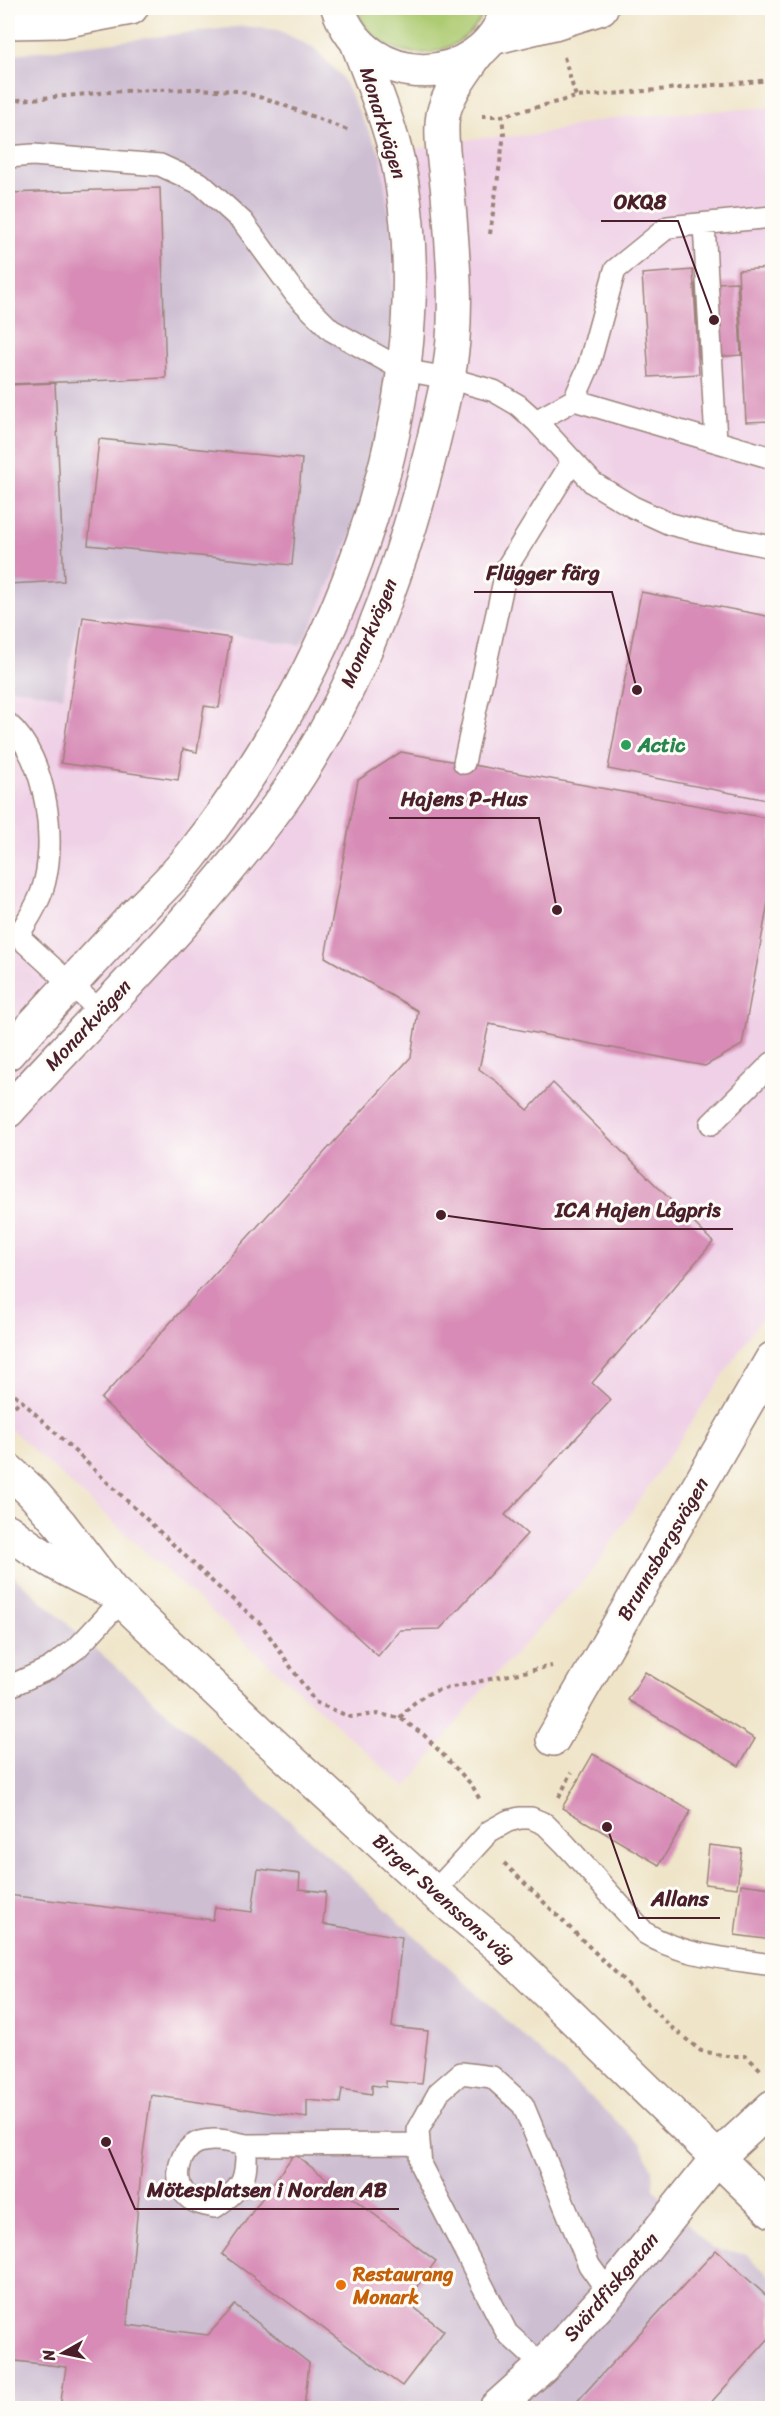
<svg xmlns="http://www.w3.org/2000/svg" width="780" height="2416" font-family="Sriracha,sans-serif">
  <style>
    .built { fill: #efd0e6 }
    .industrial { fill: #cdbed2 }
    .green { fill: #adcb72; stroke: #7c754e; stroke-width: 1.5 }
    .building { fill: #d78bb6 }
    .lines { fill: none; stroke-linecap: round; stroke-linejoin: round }
    .lane-casing { stroke: #9c827a; stroke-width: 24 }
    .street-casing { stroke: #9c827a; stroke-width: 36 }
    .secondary-casing { stroke: #9c827a; stroke-width: 36 }
    .path { stroke: #9c827a; stroke-width: 4; stroke-dasharray: 4.5 4.5; stroke-linecap: butt }
    .lane { stroke: #fff; stroke-width: 21 }
    .street { stroke: #fff; stroke-width: 33 }
    .secondary { stroke: #fff; stroke-width: 33 }
    .leisure-dot { fill: #2e9e5b; stroke: #fdfcf7; stroke-width: 2 }
    .food-dot { fill: #e8710a; stroke: #fdfcf7; stroke-width: 2 }
    .labels { text-anchor: middle; dominant-baseline: central; stroke-width: 6; stroke-linejoin: round; paint-order: stroke }
    .street-label { font-size: 20px; fill: #4a1f2b; stroke: #fdfcf7 }
    .leisure-label { font-size: 20px; font-weight: bold; fill: #27864d; stroke: #fdfcf7; text-anchor: start }
    .food-label { font-size: 20px; font-weight: bold; fill: #c56008; stroke: #fdfcf7; text-anchor: start }
    .leader { fill: none; stroke: #4a1f2b; stroke-width: 2 }
    .callout-dot { fill: #4a1f2b; stroke: #fdfcf7; stroke-width: 2 }
    .callout-label { font-size: 21px; text-anchor: middle; font-weight: bold; fill: #4a1f2b; stroke: #fdfcf7; stroke-width: 6; stroke-linejoin: round; paint-order: stroke }
  </style>
  <rect width="100%" height="100%" fill="#fdfcf7"/>
  <filter id="ink" filterUnits="userSpaceOnUse"><feTurbulence type="fractalNoise" baseFrequency=".0167" numOctaves="2"/><feDisplacementMap in="SourceGraphic" scale="12" xChannelSelector="R" yChannelSelector="G"/><feConvolveMatrix kernelMatrix="1 2 1 2 8 2 1 2 1" color-interpolation-filters="sRGB"/></filter>
  <filter id="wash" filterUnits="userSpaceOnUse"><feTurbulence type="fractalNoise" baseFrequency=".008" numOctaves="4" result="noise"/><feDisplacementMap in="SourceGraphic" scale="24" xChannelSelector="R" yChannelSelector="G"/><feGaussianBlur stdDeviation="1.35" result="paint"/><feColorMatrix in="noise" values="0 0 0 0 0 0 0 0 0 0 0 0 0 0 0 0 0 1.4 0 .05"/><feComposite in="paint" operator="in"/></filter>
  <g filter="url(#wash)">
    <rect width="100%" height="100%" fill="#efe4c8"/>
    <path class="built" d="M772,107V1302L592,1571L487,1684L406,1788L8,1427V687L63,696L79,612L393,250L381,155L479,138L534,135L611,118Z"/>
    <path class="industrial" d="M244,26L278,30L314,48L341,76L381,155L393,250L390,366L364,506L314,620L300,645L80,613L63,697L8,687V55Z
      M8,1571L301,1831L641,2144L652,2170L653,2188L712,2249L744,2253L772,2278V2408H8Z"/>
    <path class="green" d="M355,8H486C469,49 420,67 381,41C368,33 362,20 355,8Z"/>
    <g id="blocks">
      <path class="building" d="M160,188L166,378L8,384V193Z
        M772,268V421L746,422L738,270Z
        M693,270L699,374L649,377L642,274Z
        M737,282L741,355L700,358L695,284Z
        M55,383L64,581L8,584V385Z
        M99,439L302,459L292,565L88,545Z
        M641,592L772,617V801L608,769Z
        M83,617L230,638L219,708L204,706L197,752L183,749L178,780L61,763Z
        M401,752L772,819V881L742,1045L705,1066L489,1024L479,1069L497,1082L528,1110L553,1083L713,1242L592,1383L611,1400L505,1515L527,1534L440,1629L400,1630L378,1656L101,1399L411,1057L418,1011L325,957L358,780Z
        M645,1672L755,1739L739,1766L628,1700Z
        M593,1754L691,1811L659,1865L562,1808Z
        M709,1845L742,1849L737,1888L705,1884Z
        M258,1869L300,1874L299,1889L326,1892L323,1924L402,1937L392,2027L428,2031L422,2084L386,2081V2087L372,2085V2094L342,2089L340,2103L307,2100V2118L151,2095L142,2161L127,2325L208,2335L235,2305L309,2363L304,2408H60L66,2367L8,2360V1895L213,1920L215,1907L252,1912Z
        M741,1884L772,1888V1940L735,1935Z
        M294,2154L436,2261L406,2301L444,2331L402,2386L222,2254Z
        M716,2250L772,2301V2335L706,2408H571Z"/>
    </g>
  </g>
  <g filter="url(#ink)">
    <use href="#blocks" fill-opacity="0" stroke="#9c827a" stroke-width="1.5"/>
    <g class="lines">
      <g class="lane-casing">
        <path id="lane" d="M8,157L33,155L160,165L201,184L243,222L296,295L331,330L403,370L448,378L494,391L518,405L536,421L593,483L633,507L670,524L718,536L772,547
          M704,224L716,441
          M574,400L772,458
          M536,421L574,400L588,368L615,270L668,227L772,217
          M8,724C47,757 58,845 42,891C37,907 26,922 18,936L100,1011
          M464,763L507,567L572,462
          M711,1124L772,1063
          M8,1687L50,1668L77,1648L122,1600
          M434,1892L490,1831L508,1821L520,1818H531L545,1824L565,1844L645,1933C683,1957 729,1958 772,1965
          M246,2145C247,2180 244,2187 215,2207C204,2205 192,2203 185,2194C172,2177 180,2149 199,2142C214,2137 232,2142 246,2145L419,2144
          M543,2366L507,2333L421,2166L418,2130L439,2092L461,2073L492,2077L523,2105L589,2265L609,2293"/>
      </g>
      <g class="street-casing">
        <path id="street" d="M8,1053C47,1009 88,966 128,922C149,900 173,879 191,856C333,677 439,415 402,184C395,135 374,88 357,42
          M8,1111C101,1010 200,914 281,802C368,680 416,527 447,382C460,321 453,255 448,194C446,172 439,136 443,115C448,92 465,71 478,52
          M553,1739L772,1359
          M496,2408L543,2366L609,2293L718,2157L772,2107"/>
      </g>
      <g class="secondary-casing">
        <path id="secondary" d="M338,8C366,91 481,92 508,8
          M8,22L62,21L131,8
          M492,38L554,23L601,8
          M8,1470L32,1492L61,1525L111,1590L262,1734L434,1892L500,1947L772,2211
          M8,1531C40,1556 69,1573 107,1589"/>
      </g>
      <path class="path" d="M564,57L576,97
        M8,101L122,91L196,89L238,91L273,101L350,131
        M482,116H502
        M490,234L504,134L502,116L576,97L772,80
        M8,1388L216,1585L261,1624L315,1702L350,1717L378,1714L400,1718L424,1735L472,1785L481,1802
        M8,1412L20,1401
        M400,1718C410,1705 419,1698 434,1691L552,1666
        M559,1797L572,1772
        M504,1863L671,2027L701,2051L727,2056H746L762,2071"/>
      <use href="#lane" class="lane"/>
      <use href="#street" class="street"/>
      <use href="#secondary" class="secondary"/>
    </g>
  </g>
  <circle class="leisure-dot" cx="626" cy="745" r="6"/>
  <circle class="food-dot" cx="341" cy="2285" r="6"/>
  <g class="labels">
    <g class="street-label">
      <text transform="translate(383 123) rotate(73)">Monarkvägen</text>
      <text transform="translate(369 633) rotate(-67)">Monarkvägen</text>
      <text transform="translate(88 1025) rotate(-47)">Monarkvägen</text>
      <text transform="translate(663 1549) rotate(-60)">Brunnsbergsvägen</text>
      <text transform="translate(444 1899) rotate(42)">Birger Svenssons väg</text>
      <text transform="translate(611 2287) rotate(-50)">Svärdfiskgatan</text>
    </g>
    <g class="leisure-label">
      <text x="638" y="745">Actic</text>
    </g>
    <g class="food-label">
      <text x="353" y="2274">Restaurang<tspan x="353" dy="23">Monark</tspan></text>
    </g>
  </g>
  <path class="leader" d="M714 320L678 221H601M637 690L612 592H474M557 910L539 818H389M441 1215L542 1229H733M607 1827L639 1918H720M106 2142L135 2209H399"/>
  <g class="callout-dot">
    <circle cx="714" cy="320" r="6"/>
    <circle cx="637" cy="690" r="6"/>
    <circle cx="557" cy="910" r="6"/>
    <circle cx="441" cy="1215" r="6"/>
    <circle cx="607" cy="1827" r="6"/>
    <circle cx="106" cy="2142" r="6"/>
  </g>
  <g class="callout-label">
    <text x="640" y="209">OKQ8</text>
    <text x="543" y="580">Flügger färg</text>
    <text x="464" y="806">Hajens P-Hus</text>
    <text x="638" y="1217">ICA Hajen Lågpris</text>
    <text x="680" y="1906">Allans</text>
    <text x="267" y="2197">Mötesplatsen i Norden AB</text>
  </g>
  <rect width="780" height="2416" fill="none" stroke="#fdfcf7" stroke-width="30"/>
  <g transform="translate(63 2353) rotate(261)" stroke="#fdfcf7" stroke-width="4.5" paint-order="stroke">
  <path d="M0-4.5L10 22L0 15L-10 22Z" fill="#4a1f2b"/>
  <text y="-9" font-size="16" font-weight="bold" text-anchor="middle" fill="#4a1f2b">N</text>
  </g>
</svg>
